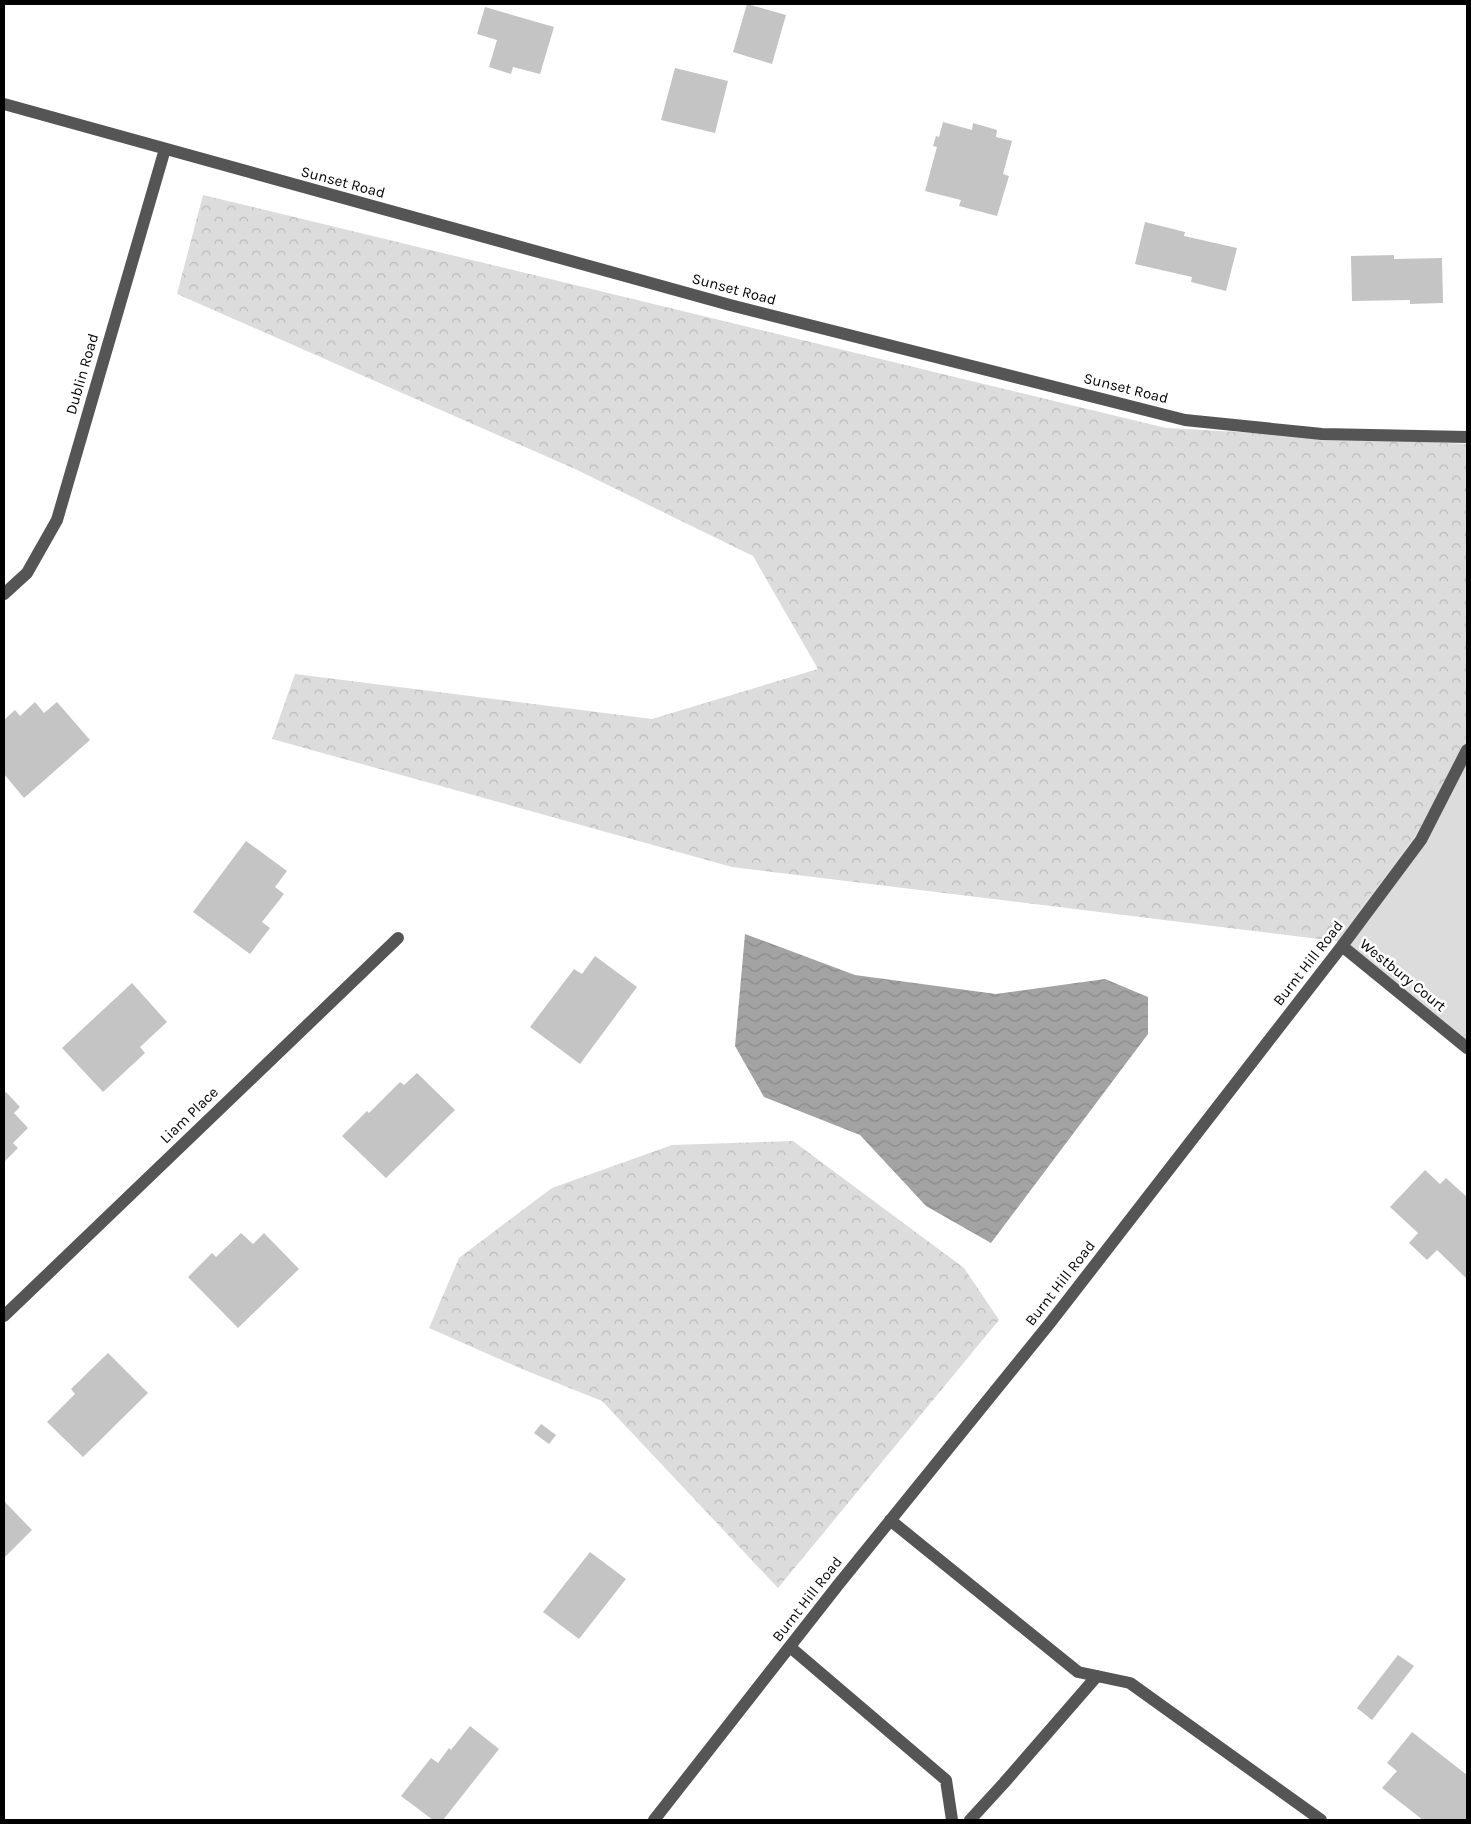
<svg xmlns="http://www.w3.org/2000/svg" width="1471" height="1824" font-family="Karla,sans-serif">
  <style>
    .green { fill: #dcdcdc }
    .forest { fill: url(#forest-crowns) }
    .water { fill: url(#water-waves) }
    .building { fill: #c4c4c4 }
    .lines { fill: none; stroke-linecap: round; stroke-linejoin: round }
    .minor { stroke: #555; stroke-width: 12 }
    .labels { text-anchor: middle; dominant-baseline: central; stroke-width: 5; stroke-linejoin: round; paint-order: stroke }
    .street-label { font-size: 15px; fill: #000; stroke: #fff }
  </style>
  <defs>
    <pattern id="forest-crowns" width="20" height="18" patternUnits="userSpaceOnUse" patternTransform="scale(1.25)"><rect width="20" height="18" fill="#dcdcdc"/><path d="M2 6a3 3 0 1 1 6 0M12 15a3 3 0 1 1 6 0" fill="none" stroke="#bbb"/></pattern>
    <pattern id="water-waves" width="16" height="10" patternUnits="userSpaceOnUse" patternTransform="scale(1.25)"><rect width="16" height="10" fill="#a3a3a3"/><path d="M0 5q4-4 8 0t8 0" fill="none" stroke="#8b8b8b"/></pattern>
  </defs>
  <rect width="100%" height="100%" fill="#fff"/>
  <path class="green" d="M1467,731V1046L1336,941L1455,783Z"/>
  <path class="forest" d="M203,195L1166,428L1467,444V731L1455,783L1336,941L732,867L272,739L295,674L652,719L818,669L753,556L575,469L177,294Z
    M793,1141L964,1268L999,1320L778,1588L602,1401L522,1369L429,1328L459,1258L552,1188L672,1145Z"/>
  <path class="water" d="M745,934L855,975L996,994L1105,979L1148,997V1034L991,1243L926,1206L860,1135L764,1097L735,1046Z"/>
  <path class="building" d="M747,4L786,15L772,64L733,52Z
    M485,7L554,27L540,74L513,67L511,74L489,67L497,40L477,34Z
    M675,68L728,81L715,133L661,120Z
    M943,122L972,130L973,123L997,130L996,137L1012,141L1003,174L1009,176L997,216L959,206L961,200L925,191L937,147L933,146L936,136L939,137Z
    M1145,222L1185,232L1184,236L1237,248L1226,291L1191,282L1192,277L1135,264Z
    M1394,255V259L1442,258L1443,303L1410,304V300L1352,301L1351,256Z
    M35,702L44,713L57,702L90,740L24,798L4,774V720L15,710L20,716Z
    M246,841L287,871L275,887L284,894L262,922L270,928L250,954L193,912Z
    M595,956L637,987L580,1064L530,1027L574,969L582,974Z
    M132,983L167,1022L140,1047L145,1053L103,1092L62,1048Z
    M417,1073L455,1110L386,1178L342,1136L367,1111L369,1113L400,1082L404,1085Z
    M6,1092L20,1107L14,1113L28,1128L13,1143L18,1148L4,1162V1094Z
    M1425,1170L1440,1184L1446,1178L1467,1197V1279L1437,1250L1427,1260L1409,1243L1418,1233L1390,1207Z
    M241,1233L253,1244L264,1233L299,1269L238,1328L188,1277L212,1253L216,1257Z
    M108,1353L148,1393L83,1457L47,1422L75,1394L71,1389Z
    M541,1424L556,1435L549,1444L534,1433Z
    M4,1501L32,1530L4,1558Z
    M590,1552L626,1579L579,1639L543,1612Z
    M1398,1655L1414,1666L1372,1720L1357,1708Z
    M470,1726L499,1749L443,1820H433L401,1796L431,1758L438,1763L449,1748L451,1750Z
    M1412,1732L1467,1775V1820H1423L1382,1788L1397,1771L1387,1763Z"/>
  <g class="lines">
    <path class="minor" d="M4,104L730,305L1185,420L1322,434L1467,437
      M4,594L27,573L57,520L165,149
      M1342,946L1467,1048
      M4,1316L398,938
      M890,1520L1078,1672L1130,1683L1321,1820
      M790,1647L946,1780L952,1820
      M654,1820L838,1585L1050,1323L1342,946L1421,840L1467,750
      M970,1820L1004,1783L1097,1676"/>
  </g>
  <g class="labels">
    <g class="street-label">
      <text transform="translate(343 182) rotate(15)">Sunset Road</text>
      <text transform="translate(734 289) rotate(15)">Sunset Road</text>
      <text transform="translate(82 374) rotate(-74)">Dublin Road</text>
      <text transform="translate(1126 388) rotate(14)">Sunset Road</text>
      <text transform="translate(1308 963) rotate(-52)">Burnt Hill Road</text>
      <text transform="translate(1403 975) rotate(39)">Westbury Court</text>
      <text transform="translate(189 1115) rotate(-44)">Liam Place</text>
      <text transform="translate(1060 1283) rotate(-52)">Burnt Hill Road</text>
      <text transform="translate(807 1599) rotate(-52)">Burnt Hill Road</text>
    </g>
  </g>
  <rect width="1471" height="1824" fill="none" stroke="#000000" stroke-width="10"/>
</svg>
